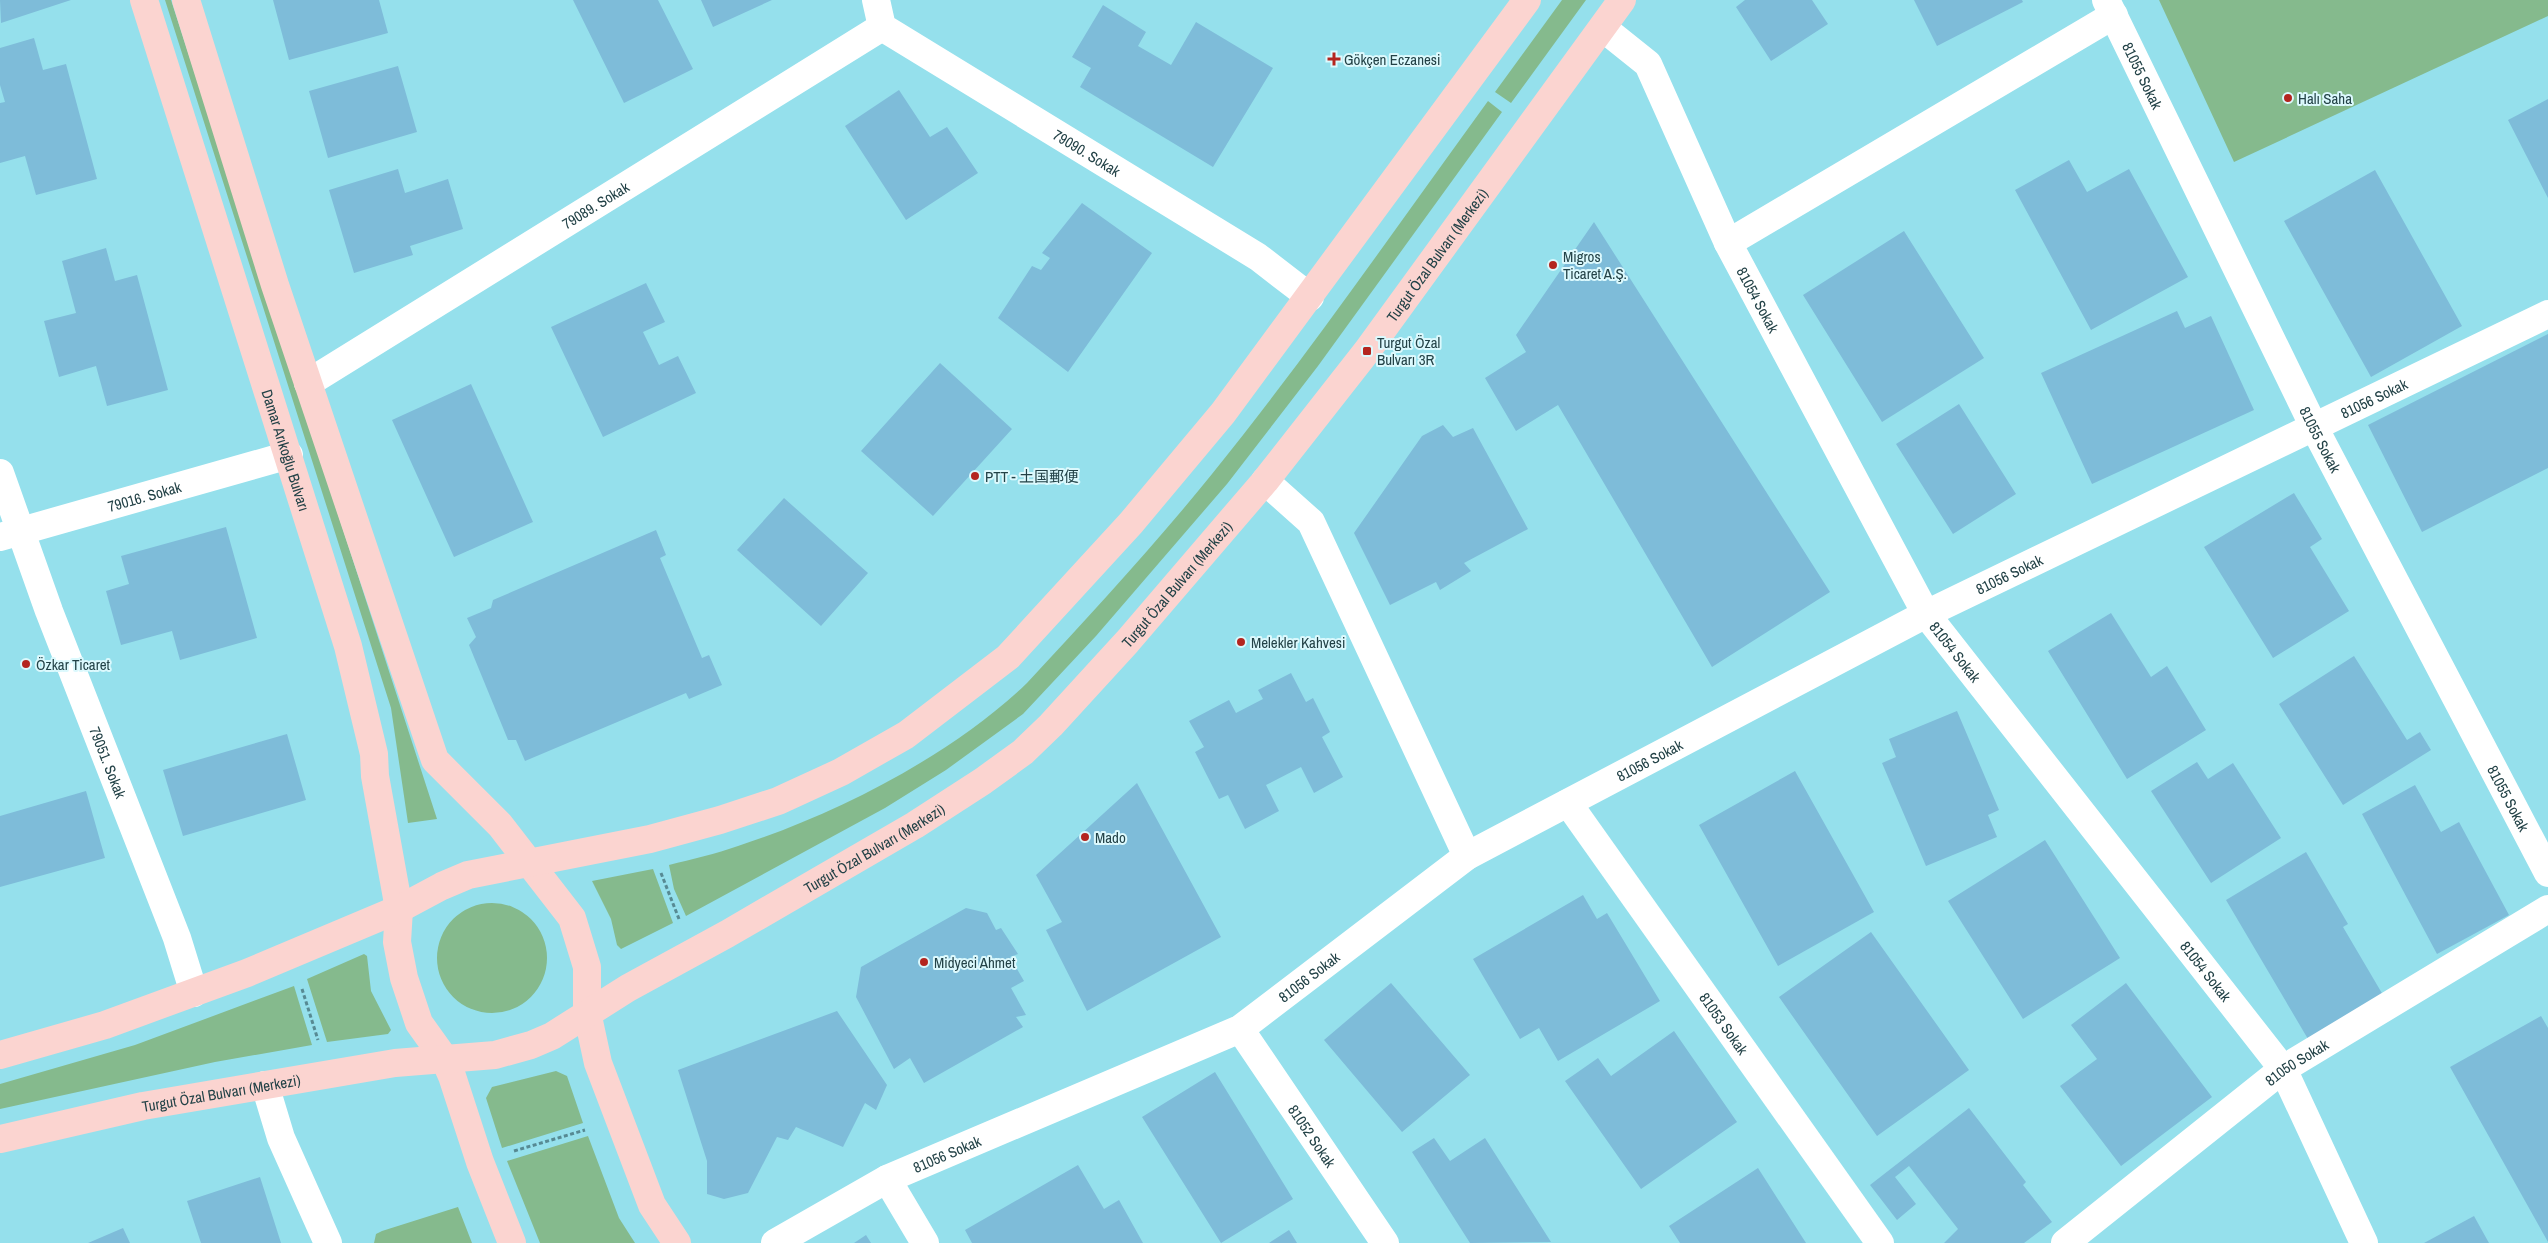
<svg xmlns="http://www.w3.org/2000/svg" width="2548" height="1243" font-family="'Archivo Narrow','Noto Sans SC',sans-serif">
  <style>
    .green { fill: #85ba8d }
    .building { fill: #7ebcd9 }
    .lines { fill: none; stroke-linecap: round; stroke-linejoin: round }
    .path { stroke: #578a93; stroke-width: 3; stroke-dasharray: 4 2.5; stroke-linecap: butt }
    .minor { stroke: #fff; stroke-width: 28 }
    .tertiary { stroke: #fff; stroke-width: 28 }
    .secondary { stroke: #fbd4d0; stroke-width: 28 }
    .poi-dot { fill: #b4251f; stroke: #dcf9fd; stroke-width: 2 }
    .labels { text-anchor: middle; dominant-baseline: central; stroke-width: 4; stroke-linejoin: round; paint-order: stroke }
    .poi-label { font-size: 15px; fill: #234247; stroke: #dcf9fd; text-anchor: start }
    .street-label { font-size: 15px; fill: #234247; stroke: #dcf9fd }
  </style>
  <rect width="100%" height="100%" fill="#95e0ec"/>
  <path class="green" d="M165,0H171L437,819L408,823L391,708Z
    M1562,0H1586L1511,103L1495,92Z
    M2159,0H2548V16L2234,162Z
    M1488,101L1502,112L1318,366L1227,484L1096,636L1023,714L946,770L885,808L686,916L674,889L669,865C692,859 716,854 738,846C837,814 952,755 1027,683C1090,615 1154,546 1212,474C1309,354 1397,226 1488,101Z
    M653,869L673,923L621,949L617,945L611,919L592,881Z
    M437 958a55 55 0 1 1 110 0a55 55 0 1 1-110 0Z
    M364,954L367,956L371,991L391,1030L388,1034L327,1042L307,979Z
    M294,986L312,1045L215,1062L0,1109V1084L135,1045Z
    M556,1071L567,1076L583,1123L502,1148L486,1098L492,1087Z
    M588,1136L619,1218L635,1243H540L507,1161Z
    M458,1207L472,1243H374L376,1234L382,1231Z"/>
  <path class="building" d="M0,0H71L1,23Z
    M273,0H379L388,33L289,60Z
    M573,0H658L693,69L624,103Z
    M701,0H772L713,27Z
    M1745,0H1812L1828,24L1771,61L1736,7Z
    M1914,0H2022L2023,2L1937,46Z
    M1103,5L1146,32L1138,46L1171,65L1196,22L1273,68L1213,167L1080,87L1091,68L1072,57Z
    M34,38L43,70L66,64L97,179L36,195L25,156L0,163V103L5,102L0,85V48Z
    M398,66L417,132L328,158L309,91Z
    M899,90L930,137L947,127L978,173L906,220L845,126Z
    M2548,99V198L2508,120Z
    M2069,160L2087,192L2129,169L2188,277L2091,330L2015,190Z
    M398,169L405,193L448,179L463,229L410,246L413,255L354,273L329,190Z
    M2375,170L2462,326L2371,377L2284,221Z
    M1082,203L1152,253L1068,372L998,318L1032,266L1041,270L1050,258L1042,253Z
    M1594,222L1830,592L1712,667L1558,405L1516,431L1485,378L1526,352L1516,335Z
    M1904,231L1984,358L1882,422L1803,295Z
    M106,248L115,281L137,275L168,390L107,406L96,366L59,377L44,321L76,313L62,261Z
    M646,283L665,322L643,332L659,365L678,356L696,393L603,437L551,327Z
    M2177,311L2185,328L2211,316L2254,410L2092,484L2041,373Z
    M2548,334V468L2422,532L2368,425Z
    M940,363L1012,429L933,516L861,451Z
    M471,384L533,522L454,557L392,420Z
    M1959,404L2016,494L1953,534L1896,444Z
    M1443,425L1453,437L1473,428L1528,529L1464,563L1471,571L1440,590L1436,582L1390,605L1354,533L1422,436Z
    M2294,493L2322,539L2310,547L2349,611L2273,658L2204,547Z
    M784,498L868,573L821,626L737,550Z
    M226,527L257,638L180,660L172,631L121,645L106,591L129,584L121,556Z
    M656,530L666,555L660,558L702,658L709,655L722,685L689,699L686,693L525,761L516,740H508L469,645L476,637L467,618L491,608L493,600Z
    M2111,613L2151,677L2167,666L2206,730L2127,779L2048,651Z
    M2354,656L2407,740L2420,732L2431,750L2343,805L2279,704Z
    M1291,673L1306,702L1313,698L1330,732L1322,737L1343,777L1314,793L1301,767L1266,785L1279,811L1245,829L1228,795L1219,799L1195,752L1204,747L1189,721L1229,700L1236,713L1263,699L1258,690Z
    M1957,711L1999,810L1988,815L1997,837L1926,866L1882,763L1896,757L1889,739Z
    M287,734L306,800L183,836L163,770Z
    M2197,762L2208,779L2233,763L2281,838L2211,883L2151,791Z
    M1795,771L1874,912L1778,966L1699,825Z
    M1137,783L1221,937L1087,1011L1046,930L1062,922L1036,875Z
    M2415,785L2441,832L2459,822L2509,915L2437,954L2362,814Z
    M86,791L105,858L0,887V816Z
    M2045,840L2120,958L2023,1019L1948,901Z
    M2306,852L2348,924L2343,927L2383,995L2308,1039L2226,900Z
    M1583,895L1597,919L1607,913L1660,1001L1558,1061L1539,1028L1520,1039L1473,959Z
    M966,908L987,913L996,930L1001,928L1018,954L1010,957L1024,981L1011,988L1026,1015L1016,1017L1023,1027L924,1083L910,1058L894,1069L856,997L861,967Z
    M1871,932L1969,1070L1877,1136L1779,997Z
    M1391,983L1470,1075L1402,1132L1324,1040Z
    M2126,983L2212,1097L2121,1166L2060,1086L2097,1059L2071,1025Z
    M837,1011L887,1085L876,1110L865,1103L843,1147L796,1127L788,1140L777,1137L748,1193L724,1199L707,1194V1161L678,1070Z
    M2541,1016L2548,1028V1242L2450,1067Z
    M1674,1031L1737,1122L1641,1189L1565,1081L1598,1058L1611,1076Z
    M1215,1072L1293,1199L1221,1243L1142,1117Z
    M1969,1108L2026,1182L2023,1185L2052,1222L2024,1243H1944L1958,1229L1909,1166L1895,1177L1916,1204L1897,1220L1870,1185Z
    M1434,1138L1450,1161L1485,1138L1551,1242L1470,1243L1412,1152Z
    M1078,1165L1104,1209L1119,1200L1143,1243H972L965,1230Z
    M1758,1168L1806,1243H1680L1669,1226Z
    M260,1177L281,1243H201L187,1201Z
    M2474,1216L2489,1243H2424Z
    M123,1228L130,1243H88Z
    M1289,1230L1297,1243H1269Z
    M866,1235L871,1243H854Z"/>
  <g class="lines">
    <path class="path" d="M661,873L679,919
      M302,989L318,1040
      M514,1151L585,1130"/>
    <g class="minor">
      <path id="s1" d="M876,0L882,27L1258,257L1310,297"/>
      <path id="s2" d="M1603,28L1648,64L1728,243L1926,614L2283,1069L2364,1243"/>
      <path d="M1728,243L2114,15"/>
      <path id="s3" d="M308,383L882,27"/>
      <path id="s4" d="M0,473L49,611L177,938L194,993"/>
      <path d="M1265,481L1311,522L1467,856"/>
      <path id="s5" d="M0,537L289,455"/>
      <path id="s6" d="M1568,803L1880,1243"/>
      <path id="s7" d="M1240,1029L1385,1243"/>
      <path d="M265,1085L281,1138L328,1243"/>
      <path d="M887,1179L925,1243"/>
      <path id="s8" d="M775,1243L887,1179L1240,1029L1467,856L1926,614L2548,314"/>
      <path id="s9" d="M2065,1243L2283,1069L2548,909"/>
    </g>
    <path class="tertiary" id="s10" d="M2106,0L2314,427L2548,873"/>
    <g class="secondary">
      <path id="s11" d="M144,0L348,646L374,754L375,776L399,909L397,942L404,978L419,1023L444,1058L452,1076L480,1162L512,1243"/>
      <path d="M186,0L275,285L435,760L500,825L572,918L587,967V1012L598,1063L652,1205L677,1243"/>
      <path d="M0,1055L105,1025L247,973L399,909L442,886L468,875L650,839L720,820L778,801L841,772L906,735L1008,657L1131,523L1223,413L1527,0"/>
      <path id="s12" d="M0,1139L143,1106L395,1063L495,1055L531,1045L552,1036L628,988L727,934L915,825L983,781L1023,752L1051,725L1127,642L1265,481L1367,351L1622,0"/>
    </g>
  </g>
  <g class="poi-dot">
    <path d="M1331.5 51.5h5v5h5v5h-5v5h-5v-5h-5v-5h5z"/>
    <circle cx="2288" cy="98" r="5"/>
    <circle cx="1553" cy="265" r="5"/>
    <rect x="1362" y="346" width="10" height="10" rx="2.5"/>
    <circle cx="975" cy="476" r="5"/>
    <circle cx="1241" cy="642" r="5"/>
    <circle cx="26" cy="664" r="5"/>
    <circle cx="1085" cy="837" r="5"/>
    <circle cx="924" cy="962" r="5"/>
  </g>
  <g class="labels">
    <g class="poi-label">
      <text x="1344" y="59">Gökçen Eczanesi</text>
      <text x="2298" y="98">Halı Saha</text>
      <text x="1563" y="256">Migros<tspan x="1563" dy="17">Ticaret A.Ş.</tspan></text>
      <text x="1377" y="342">Turgut Özal<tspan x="1377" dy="17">Bulvarı 3R</tspan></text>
      <text x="985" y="476">PTT - 土国郵便</text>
      <text x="1251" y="642">Melekler Kahvesi</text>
      <text x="36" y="664">Özkar Ticaret</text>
      <text x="1095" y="837">Mado</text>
      <text x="934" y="962">Midyeci Ahmet</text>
    </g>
    <g class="street-label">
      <text stroke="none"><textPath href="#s10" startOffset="84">81055 Sokak</textPath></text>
      <text stroke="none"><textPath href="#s1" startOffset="268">79090. Sokak</textPath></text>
      <text stroke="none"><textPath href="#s3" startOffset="338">79089. Sokak</textPath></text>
      <text stroke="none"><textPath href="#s12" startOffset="1761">Turgut Özal Bulvarı (Merkezi)</textPath></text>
      <text stroke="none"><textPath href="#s2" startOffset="318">81054 Sokak</textPath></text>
      <text stroke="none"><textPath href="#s8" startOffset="1814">81056 Sokak</textPath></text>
      <text stroke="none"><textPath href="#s10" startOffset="489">81055 Sokak</textPath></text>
      <text stroke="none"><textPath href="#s11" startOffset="472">Damar Arıkoğlu Bulvarı</textPath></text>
      <text stroke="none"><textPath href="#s5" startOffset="150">79016. Sokak</textPath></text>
      <text stroke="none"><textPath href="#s8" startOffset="1409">81056 Sokak</textPath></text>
      <text stroke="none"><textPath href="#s12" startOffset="1341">Turgut Özal Bulvarı (Merkezi)</textPath></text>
      <text stroke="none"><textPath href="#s2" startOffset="722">81054 Sokak</textPath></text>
      <text stroke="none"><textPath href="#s8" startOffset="1004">81056 Sokak</textPath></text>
      <text stroke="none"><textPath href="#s4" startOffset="309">79051. Sokak</textPath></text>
      <text stroke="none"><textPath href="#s10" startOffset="894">81055 Sokak</textPath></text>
      <text stroke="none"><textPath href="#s12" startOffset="936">Turgut Özal Bulvarı (Merkezi)</textPath></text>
      <text stroke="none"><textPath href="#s2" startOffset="1128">81054 Sokak</textPath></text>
      <text stroke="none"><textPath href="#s8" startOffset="599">81056 Sokak</textPath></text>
      <text stroke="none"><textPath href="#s6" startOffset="270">81053 Sokak</textPath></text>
      <text stroke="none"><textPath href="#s9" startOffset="294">81050 Sokak</textPath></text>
      <text stroke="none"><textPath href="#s12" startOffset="226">Turgut Özal Bulvarı (Merkezi)</textPath></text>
      <text stroke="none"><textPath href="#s7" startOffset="129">81052 Sokak</textPath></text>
      <text stroke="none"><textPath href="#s8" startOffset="194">81056 Sokak</textPath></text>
    </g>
  </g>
</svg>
